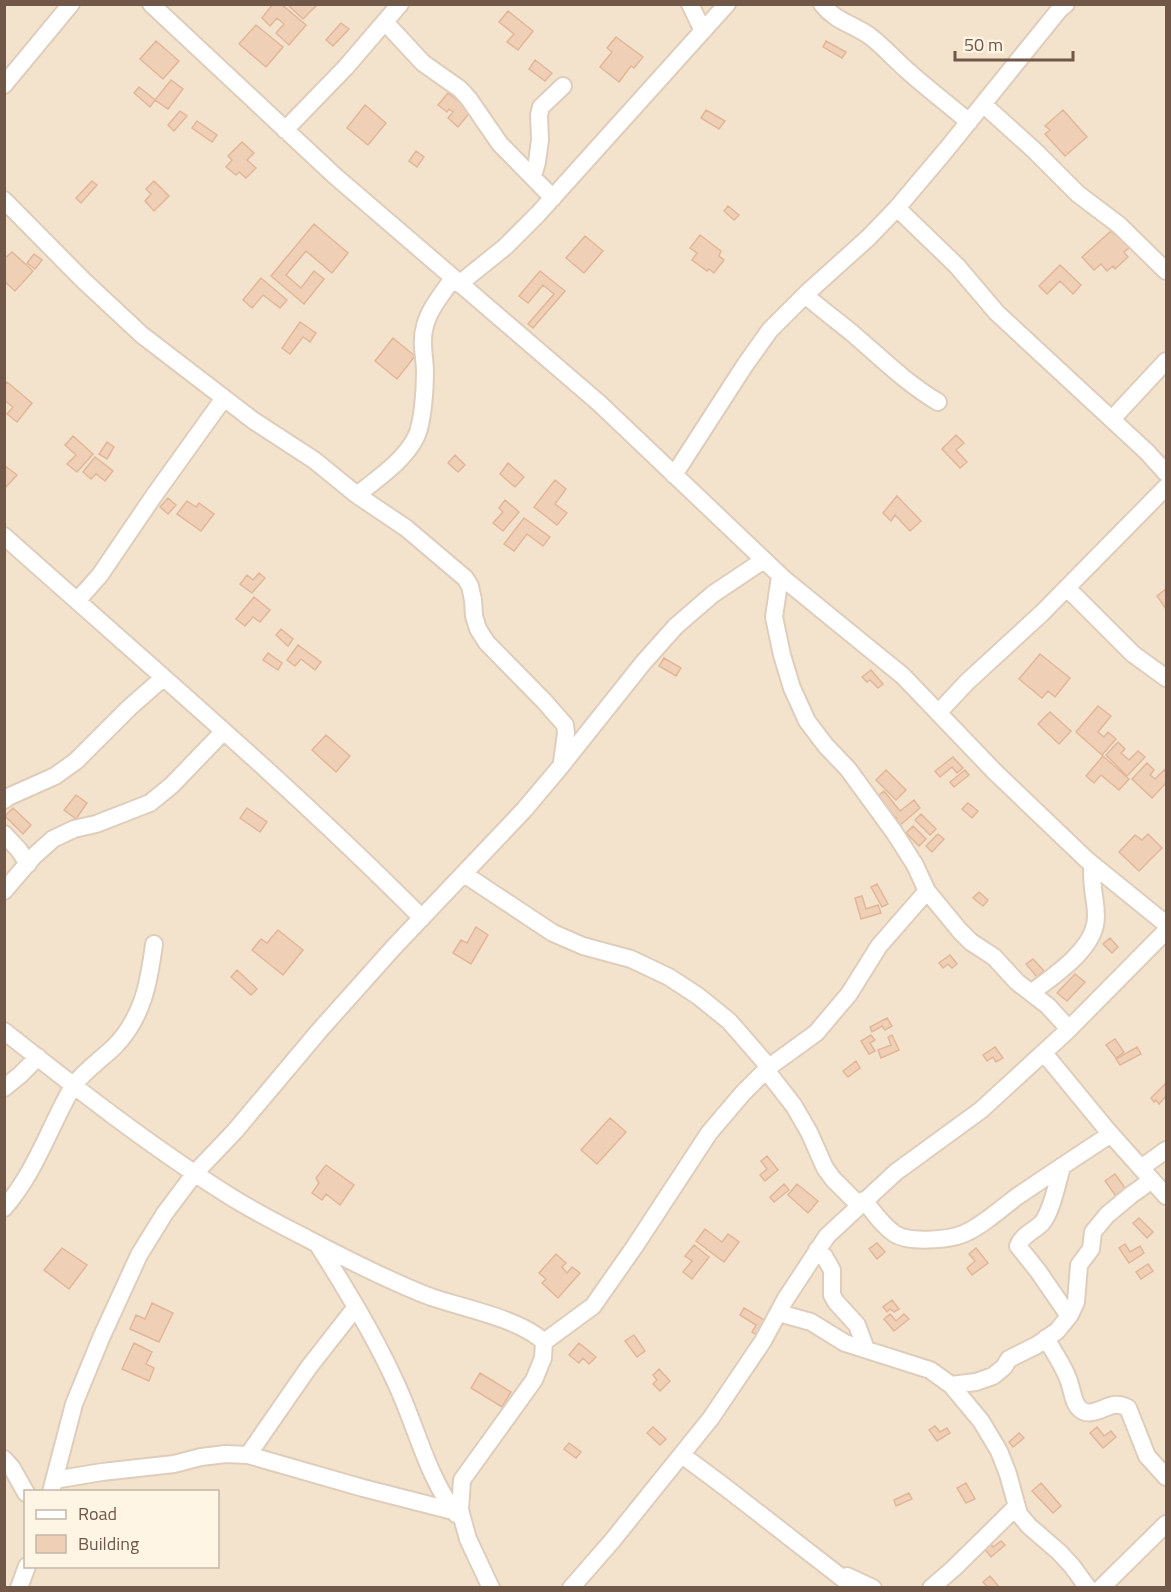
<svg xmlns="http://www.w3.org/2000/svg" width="1171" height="1592" viewBox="0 0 1171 1592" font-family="'Titillium Web',sans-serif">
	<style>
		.residential { fill: #f3e3cd; fill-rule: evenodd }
		.building { fill: #f0cfb7; stroke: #e2b698; stroke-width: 1.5 }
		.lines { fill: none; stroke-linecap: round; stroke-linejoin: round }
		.minor-casing { stroke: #dfcdbb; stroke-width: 20 }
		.minor { stroke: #fff; stroke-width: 16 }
	</style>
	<rect width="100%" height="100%" fill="#fbf1df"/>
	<path class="residential" d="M5 5H1166V1587L5 1588ZM26 1492H218V1566H26Z"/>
	<path class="building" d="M273 4H281L306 25 289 45 276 33 284 24 277 18 270 26 262 18Z
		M288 4H318L303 19 288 5Z
		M508 11 533 31 518 50 507 42 514 34 499 22Z
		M341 23 349 29 333 46 326 40Z
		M256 25 283 47 266 67 239 44Z
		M616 37 643 57 634 68 631 66 619 82 600 67 612 52 607 48Z
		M156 41 179 61 163 79 140 59Z
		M826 41 846 52 842 58 823 47Z
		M535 60 552 73 545 81 529 69Z
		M171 80 183 89 168 109 155 100Z
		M139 87 155 100 150 107 134 93Z
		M448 93 471 111 458 127 448 118 453 112 449 109 447 112 438 105Z
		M365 105 386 123 368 145 347 128Z
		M706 110 725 121 719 129 701 118Z
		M1063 110 1087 137 1065 156 1045 134 1050 130 1045 126Z
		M180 111 187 116 174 131 168 125Z
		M197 121 217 135 212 142 192 128Z
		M242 142 254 153 247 160 256 168 246 178 239 172 236 175 226 167 232 160 228 156Z
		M416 151 424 157 417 167 409 161Z
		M92 181 97 185 81 203 76 198Z
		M154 181 169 196 154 211 145 201 151 194 146 189Z
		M728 206 739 215 734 220 724 211Z
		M314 224 348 253 332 273 306 251 286 275 301 288 314 271 324 279 304 304 271 276Z
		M1111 231 1115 235 1120 231 1133 245 1124 252 1128 257 1115 269 1113 266 1107 271 1101 264 1094 270 1082 257Z
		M700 235 721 251 719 256 724 260 714 273 709 269 707 271 692 260 697 253 690 248Z
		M585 236 603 251 584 273 566 258Z
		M12 252 33 271 15 291 4 281V259Z
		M34 254 42 260 35 269 27 263Z
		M1060 265 1081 285 1073 294 1060 281 1047 294 1039 286Z
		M540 271 565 291 533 328 528 324 554 294 543 285 528 303 519 296Z
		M261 278 287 300 280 308 263 295 252 308 243 300Z
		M300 322 316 333 310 342 303 337 290 354 282 348Z
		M393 338 415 356 397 379 375 361Z
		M7 382 32 403 17 422 7 414 13 407 4 400V386Z
		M956 435 964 443 956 450 967 462 960 468 942 449Z
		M73 436 93 454 77 472 67 464 76 455 65 445Z
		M107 442 114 447 107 459 99 454Z
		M455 455 465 465 458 472 448 463Z
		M95 457 113 471 105 481 96 474 91 479 83 472Z
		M508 463 524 477 515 487 500 474Z
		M4 465 17 475 4 489Z
		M555 480 566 489 555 504 567 513 557 525 534 507Z
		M897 496 921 521 910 531 895 515 891 521 883 513Z
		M168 498 176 505 168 514 160 507Z
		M505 500 519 512 503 531 493 523 503 512 499 508Z
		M187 501 196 507 199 503 214 514 201 531 177 514Z
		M524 518 550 537 543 546 527 534 514 551 504 544Z
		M259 573 265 578 252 593 240 584 247 575 253 580Z
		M1166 589V609L1157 596Z
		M254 597 270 610 260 622 253 617 245 626 236 619Z
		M281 629 293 639 288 646 276 635Z
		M298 645 321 662 315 670 301 659 295 666 287 660Z
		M268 653 282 663 278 670 263 660Z
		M1040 654 1070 678 1055 697 1048 691 1042 698 1019 679Z
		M664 658 681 668 676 676 659 666Z
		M871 670 883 684 878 688 870 680 867 682 862 677Z
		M1098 706 1111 716 1098 732 1104 737 1108 732 1116 739 1102 755 1076 732Z
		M1050 712 1071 731 1059 744 1038 724Z
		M326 735 350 756 336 772 312 750Z
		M1118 742 1125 749 1121 753 1129 760 1138 751 1145 757 1127 776 1106 755Z
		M1103 756 1129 779 1119 790 1101 775 1094 783 1086 776Z
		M953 757 963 768 957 773 952 767 940 777 935 771Z
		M1147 763 1154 770 1150 775 1155 779 1164 770 1166 773V783L1152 798 1132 779Z
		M886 770 906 790 896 800 876 780Z
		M965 770 969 775 954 787 950 782Z
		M884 791 900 811 914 800 920 808 898 827 894 822 897 819 886 807 881 811 877 797Z
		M76 795 87 803 76 819 64 810Z
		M968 803 978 811 972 818 962 809Z
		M13 808 31 825 23 834 5 816Z
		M247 808 267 822 260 832 240 818Z
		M921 814 936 829 930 835 915 820Z
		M913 826 926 839 919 846 906 833Z
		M938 834 944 839 932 852 926 846Z
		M1148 834 1162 848 1139 871 1119 852 1135 835 1142 840Z
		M877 884 888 904 882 907 871 887Z
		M979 892 988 900 983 906 973 898Z
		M862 896 866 909 878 905 881 913 861 919 855 898Z
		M476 927 488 935 471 964 453 953 461 940 467 943Z
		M278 930 303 950 283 975 252 950 261 939 267 943Z
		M1110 938 1118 947 1112 953 1103 944Z
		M950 955 957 964 952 968 948 964 943 968 939 963Z
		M1033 959 1044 971 1037 977 1026 964Z
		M237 970 257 989 251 995 231 977Z
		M1075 974 1085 982 1067 1001 1057 993Z
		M887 1018 892 1026 885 1030 882 1026 872 1032 870 1027Z
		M871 1035 875 1040 870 1043 875 1051 869 1054 861 1041Z
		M892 1035 899 1050 881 1058 878 1050 891 1045 888 1037Z
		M1115 1039 1124 1052 1116 1058 1106 1045Z
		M995 1047 1003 1058 996 1062 993 1057 987 1061 983 1055Z
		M1137 1047 1141 1054 1120 1065 1116 1059Z
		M856 1061 860 1068 848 1077 843 1071Z
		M1166 1083V1096L1159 1104 1156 1100 1154 1102 1151 1098Z
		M610 1118 626 1132 597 1164 581 1150Z
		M767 1156 778 1170 765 1181 760 1175 767 1169 761 1161Z
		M326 1165 354 1185 340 1205 326 1194 322 1200 312 1193 319 1183 316 1178Z
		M1115 1174 1128 1192 1118 1199 1105 1181Z
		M784 1184 789 1190 774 1202 770 1197Z
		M797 1184 818 1201 808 1213 788 1195Z
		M1139 1218 1153 1232 1147 1238 1133 1223Z
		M705 1229 722 1242 728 1234 739 1242 724 1262 696 1241Z
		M877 1243 885 1252 877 1259 869 1249Z
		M1125 1244 1130 1252 1140 1246 1144 1253 1129 1263 1119 1248Z
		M694 1245 709 1257 692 1279 683 1272 692 1261 685 1256Z
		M62 1248 87 1265 69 1289 44 1270Z
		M976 1248 988 1263 972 1275 967 1268 975 1261 969 1254Z
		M556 1254 566 1263 562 1267 567 1273 572 1267 580 1273 558 1298 542 1283 546 1279 539 1273Z
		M1148 1264 1153 1271 1141 1279 1136 1272Z
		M892 1300 899 1309 894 1312 890 1309 887 1312 883 1307Z
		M152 1303 173 1313 159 1342 130 1329 136 1315 145 1319Z
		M744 1308 766 1321 758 1336 752 1332 756 1325 740 1315Z
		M890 1314 896 1321 904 1314 909 1319 894 1331 884 1319Z
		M634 1335 645 1351 637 1357 625 1341Z
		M134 1343 152 1352 146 1364 154 1368 149 1381 122 1369Z
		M579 1343 596 1357 589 1364 583 1358 579 1363 569 1355Z
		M659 1369 670 1381 660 1391 653 1384 657 1380 653 1375Z
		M480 1373 511 1392 502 1407 471 1388Z
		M935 1426 940 1432 947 1428 950 1433 937 1441 929 1430Z
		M653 1427 666 1439 660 1445 647 1433Z
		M1097 1427 1104 1436 1111 1431 1116 1437 1103 1448 1090 1433Z
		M1019 1433 1024 1438 1013 1447 1009 1442Z
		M569 1443 581 1452 576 1458 564 1449Z
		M966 1483 975 1499 966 1503 957 1488Z
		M1041 1483 1061 1506 1053 1513 1032 1491Z
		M909 1493 912 1499 896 1506 894 1500Z
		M1001 1541 1005 1545 991 1557 984 1548 990 1543 993 1547Z
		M990 1576 1000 1588H989L983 1582Z"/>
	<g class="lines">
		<g class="minor-casing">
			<path id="minor" d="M151 4 335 176 599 403 784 579 903 676 995 772 1087 860 1166 924
				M690 4 703 31
				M822 4C837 23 854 24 871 37 885 48 896 61 909 72 928 89 949 105 969 122
				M385 22 423 63 460 89 469 99 500 144 553 198
				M4 85 71 4
				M983 104 1035 151 1078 194 1119 225 1166 271
				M285 130 346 67 400 4
				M533 176 537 162 540 140 539 115 541 107 563 86
				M4 200 83 280 142 335 254 421 314 460 357 495 406 528 465 578 470 586 473 600 474 616 478 629 487 643 544 701 565 725 566 733 562 762
				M897 208 957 266 997 313 1147 452 1166 473
				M459 284 505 247 538 214 727 4
				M805 295C820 308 836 320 852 333 880 357 906 383 938 402
				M1112 419 1166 361
				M674 475 745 365 770 330 808 292 868 238 897 208 946 150 1059 10 1066 4
				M357 495C378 478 404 461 416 437 423 423 425 388 425 372 425 357 420 342 425 326 429 309 443 293 453 278
				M4 536C145 662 289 784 422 918
				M780 576 774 617 782 655 792 688 807 721 826 746 848 769 894 832 915 865 927 891 960 931 971 942 994 957 1017 982 1048 1006 1069 1029
				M1067 588 1133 654 1166 678
				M77 601 100 575 153 497 224 398
				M938 713 967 682 1042 613 1166 487
				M4 800 8 797 55 776 76 761 129 708 163 678
				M4 834 19 850 28 864
				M464 874 553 933 583 946 631 959 669 977 698 996 729 1021 769 1067
				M4 891 34 856 53 839 74 829 96 824 150 803 172 785 223 732
				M1031 993C1052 977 1089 953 1095 925 1098 913 1094 900 1093 888 1092 880 1092 872 1092 864
				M4 1031C76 1088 150 1146 228 1195 253 1211 281 1225 308 1239 348 1260 389 1281 431 1297 463 1308 521 1319 544 1342L543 1358 534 1380 462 1480 460 1510 468 1539 491 1588
				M1044 1053 1108 1131 1166 1196
				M766 1070 794 1106 809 1132 825 1168 833 1179 859 1205
				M4 1088 20 1075 38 1057
				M1062 1167C1057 1183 1052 1211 1042 1223 1034 1231 1022 1235 1018 1246L1038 1271 1069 1316
				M1141 1168 1166 1150
				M864 1200C873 1212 883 1226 895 1234 909 1243 948 1240 963 1234 979 1228 1001 1209 1015 1198 1047 1176 1079 1155 1111 1134
				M4 1208C35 1173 49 1128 72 1088 81 1073 103 1058 115 1046 143 1017 149 982 154 944
				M318 1245C346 1289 373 1333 395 1381 416 1425 426 1474 456 1514
				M817 1250 824 1256 832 1270V1295L836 1302 857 1325 866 1349
				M779 1313 811 1322 845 1343 930 1370 951 1385 981 1421 999 1451 1008 1474 1019 1514 1029 1526 1059 1552 1072 1566 1088 1588
				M1046 1338C1055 1355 1067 1370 1071 1388 1073 1395 1074 1404 1080 1409 1084 1413 1088 1413 1093 1412 1108 1409 1112 1400 1128 1408L1147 1456 1166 1477
				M544 1342 593 1306 635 1246 709 1133 743 1093 769 1067 816 1033 849 994 879 946 927 891
				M951 1385 976 1382 993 1376 1004 1367 1009 1359 1037 1345 1057 1331 1070 1315 1076 1302 1079 1265 1091 1249 1093 1232 1107 1215 1131 1195 1152 1180
				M248 1455 309 1367 356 1307
				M682 1455 725 1487 855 1588
				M4 1459 12 1468 26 1493
				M54 1480 102 1472 174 1464 201 1457 226 1454 248 1455 363 1488 453 1511
				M51 1492 74 1404 101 1338 139 1255 165 1213 195 1173 235 1131 319 1031 394 947 524 810 561 766 643 663 676 626 713 594 764 560
				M847 1576 873 1588
				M19 1588 27 1566
				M571 1588 612 1541 711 1418 763 1341 785 1300 827 1236 896 1172 981 1110 1066 1032 1166 931
				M931 1588 954 1568 1017 1506
				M1101 1588 1166 1524"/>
		</g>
		<use href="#minor" class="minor"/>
	</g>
	<rect width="1171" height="1592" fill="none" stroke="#715748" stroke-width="12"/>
	<rect x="24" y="1490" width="195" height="78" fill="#fff5e4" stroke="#c6b6a6" stroke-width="1.5"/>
	<rect x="36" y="1510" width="30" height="9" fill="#ffffff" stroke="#c6b6a6" stroke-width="1.5"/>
	<text x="78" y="1520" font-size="18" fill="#715748">Road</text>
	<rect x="36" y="1535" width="30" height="18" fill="#f0cfb7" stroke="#c6b6a6" stroke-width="1.5"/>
	<text x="78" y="1550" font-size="18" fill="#715748">Building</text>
	<path d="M955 51v9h118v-9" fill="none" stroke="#715748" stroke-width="3"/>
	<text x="964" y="51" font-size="18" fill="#715748" stroke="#fff5e4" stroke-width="4.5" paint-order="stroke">50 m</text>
</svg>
